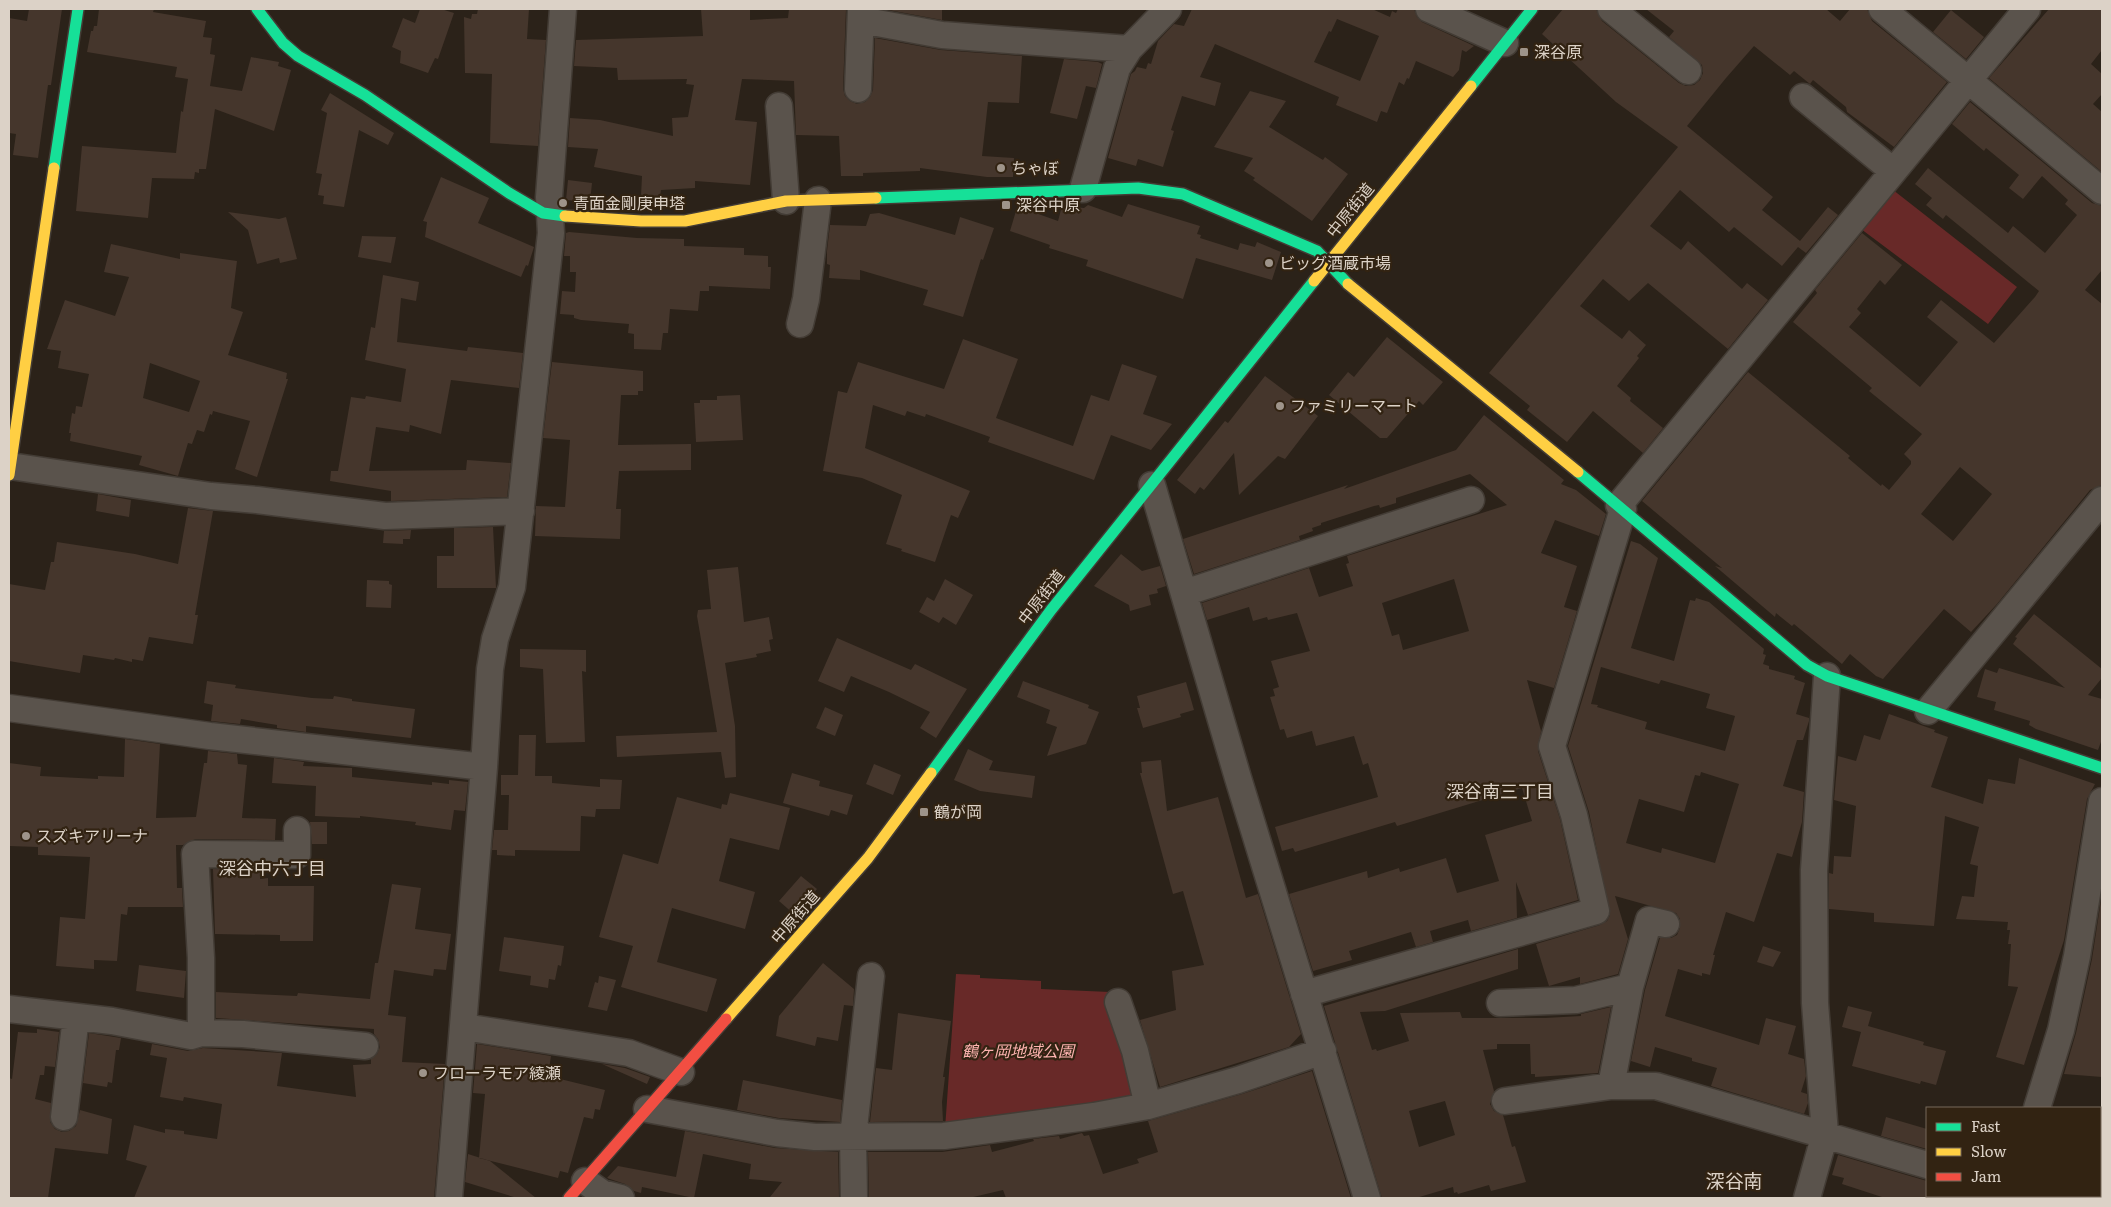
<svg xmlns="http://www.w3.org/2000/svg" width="2111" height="1207" viewBox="0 0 2111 1207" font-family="Literata,'Noto Sans JP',serif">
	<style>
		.green { fill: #682928 }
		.building { fill: #45362c; fill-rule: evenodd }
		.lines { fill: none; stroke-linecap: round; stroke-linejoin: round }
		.street-casing { stroke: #433c35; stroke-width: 29 }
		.fast-casing { stroke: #433c35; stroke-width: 14 }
		.slow-casing { stroke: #433c35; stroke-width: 14 }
		.jam-casing { stroke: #433c35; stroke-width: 14 }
		.street { stroke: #5a534c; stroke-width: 26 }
		.fast { stroke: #16e098; stroke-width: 11 }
		.slow { stroke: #ffcf43; stroke-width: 11 }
		.jam { stroke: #f24e42; stroke-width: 11 }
		.poi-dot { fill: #9e948a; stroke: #322312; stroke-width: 2 }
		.labels { text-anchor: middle; stroke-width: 4.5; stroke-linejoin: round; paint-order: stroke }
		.poi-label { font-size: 16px; fill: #dcd2c7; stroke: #322312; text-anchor: start }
		.street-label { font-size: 16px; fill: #dcd2c7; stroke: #322312 }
		.park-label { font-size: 16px; font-style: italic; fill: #fdb3af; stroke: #322312 }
		.neighbourhood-label { font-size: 18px; fill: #dcd2c7; stroke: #322312 }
		.quarter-label { font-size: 19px; fill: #dcd2c7; stroke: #322312 }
	</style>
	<rect width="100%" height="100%" fill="#2b2219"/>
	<path class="green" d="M1888 186 2017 287 1988 324 1857 226Z
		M956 974 980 975V978L1041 981V989L1110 992 1141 1092 1136 1099 945 1129Z"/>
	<path class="building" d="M29 9H62L51 85H48L38 158 13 155 16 134 9 133V18L27 21Z
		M99 9H154L153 12 206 21 203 37 212 38 210 54 215 55 210 86 242 91 251 57 279 62 278 66 291 70 274 131 215 109 206 169H199V173L195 172 194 179 152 178 148 218 76 211 82 146 176 153 181 111 183 112 188 79 175 77 177 67 87 52 91 31H93L94 26H97Z
		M420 9H441L454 13 438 59 435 58 428 73 400 63 401 51 392 47 403 18 415 23Z
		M478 9H529L527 39 546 40 538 146 490 143 492 74 465 73 464 17 471 19 472 14H477Z
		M701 9 750 10V20L788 18 789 9H846L843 89 845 96 850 101 857 104 865 102 870 97 873 90 875 38 941 50 1022 56 1019 103 988 102 982 156 1014 158 1013 177H987L920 168V171L863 173V176H841L839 136 796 135 794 81 742 79 735 120 757 122 750 185 695 181V188L661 190 660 198 641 196 642 176 594 167 598 149 568 147 570 118 600 120 673 136 672 118 688 117 694 85 686 84 687 79 618 80 617 68 574 66 576 40 703 36Z
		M883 9H942V20Z
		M1192 9H1372L1390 17 1392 11 1396 13 1398 9H1414L1417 17 1422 22 1474 46 1466 52 1462 50 1459 70 1453 77 1416 61 1409 79 1407 78 1404 85 1399 82 1387 113 1381 111 1377 122 1336 105 1339 97 1215 44 1200 77 1221 83 1215 106 1182 96 1171 130 1174 131 1163 167 1138 159 1136 166 1108 158 1131 74 1135 71 1137 67 1146 69 1148 63 1151 64 1158 41 1174 24 1184 26ZM1337 19 1379 36 1360 81 1314 62 1329 31 1331 32Z
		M1563 9H1596L1602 21 1679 83 1686 86 1694 85 1700 80 1703 73 1702 65 1669 37 1674 31 1646 9H1826L1840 21 1850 9H1867L1872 21 1947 82 1894 147 1847 112 1846 107 1813 80 1810 84 1794 71 1790 75 1754 46 1726 78 1687 126 1773 197 1762 210 1800 241 1828 207 1838 215 1806 253 1798 247 1782 266 1734 227 1729 232 1680 190 1650 226 1681 250 1688 241 1742 289 1747 283 1768 300 1728 349 1648 283 1629 301 1603 279 1580 306 1622 339 1629 330 1646 345 1637 356 1639 358 1617 386 1631 398 1630 401 1663 428 1643 453 1593 411 1567 442 1527 410 1530 406 1489 373 1678 147 1616 102 1542 34Z
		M2049 9H2102V50L2091 64 2102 74V94L2093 104 2102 112V172L1989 78Z
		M1951 10 1984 37 1966 59 1933 32Z
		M1064 59 1098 62 1102 64 1096 88 1086 86 1077 119 1050 113Z
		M1250 91 1286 101 1269 127 1323 160 1325 157 1348 174 1312 221 1253 180 1255 178 1244 171 1253 158 1214 147Z
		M330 93 394 133 388 145 359 130 344 207 323 204 324 196 318 195 322 174 316 173 327 113 321 110Z
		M1970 102 2092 203 2102 206V270L2085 290 2102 304V485L2090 490 1997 604 1971 632 1944 609 1883 679 1876 676 1850 654 1842 664 1794 624 1792 626 1776 613 1775 617 1715 566 1722 568 1642 501 1748 372 1850 456 1848 458 1881 486 1882 484 1889 490 1911 464V461L1904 454 1922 434 1869 391 1872 388 1793 322 1817 293 1815 290 1862 233 1902 265 1885 285 1880 280 1857 309 1861 313 1849 327 1920 387 1958 342 1927 317 1941 300 1994 343 2035 297 2039 291 1946 215 1943 219 1926 205 1932 198 1915 184 1928 168 2008 233 2013 226 2045 253 2077 215 2065 204 2068 200 2042 176 2023 199 2009 188 2019 175 1986 148 1984 151 1952 124ZM1960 467 1992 494 1953 541 1921 514Z
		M441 177 489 198 478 223 534 247 528 266 526 265 521 277 425 237 427 222 423 221Z
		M568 180 592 183 590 202 566 200Z
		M1128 204 1200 226 1197 234 1201 235 1200 238 1238 250 1240 243 1255 247 1257 242 1281 252 1272 280 1196 258 1183 299 1086 266 1088 260 1049 248 1050 245 1010 231 1016 211 1027 213V210L1058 221 1062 206 1084 208 1088 205 1122 217Z
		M228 212 279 219 286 217 297 259 280 263 279 258 257 264 248 230Z
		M879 213 955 235 960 217 994 228 983 260 981 259 963 317 923 305 928 290 860 270V280L829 278 830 265 827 264V251L830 225 866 226 870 214Z
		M569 232 637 238 684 239V246L744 248V255L768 256V267H771L770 289 709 286V291H700L698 311 670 309 668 333H663L661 350 634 349V334L628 333 629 324 581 320 574 318V315L560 314 562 291 575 292 576 272H570V256H564L566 233Z
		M362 236 396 237 391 263 358 257Z
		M111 244 180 259V253L237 261 231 308 243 312 228 355 287 373 286 379H288L257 477 235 469 250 421 213 411 212 415 210 414 204 432 197 430 192 444 188 443 178 476 139 465 142 456 70 441 71 433H69L72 413 75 414 76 406 82 407 89 374 58 368 61 351 47 349 65 300 115 316 129 277 104 272ZM150 363 200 381 189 412 143 398Z
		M383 275 419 282 416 301 401 298 397 342 467 351 468 347 523 353 519 388 451 380 441 434 410 425 409 432 376 427 369 471 466 470 467 460 511 463 507 497 391 501V491L330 481 331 471H338L351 397 365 399 366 396 401 402 406 369 365 360 371 327 375 328Z
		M1387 337 1443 382 1423 405 1419 401 1387 438H1380L1329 395 1348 372 1354 377Z
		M963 339 1018 359 996 418 1073 446 1091 395 1109 401 1122 364 1157 376 1143 414 1172 424 1151 450 1111 435 1094 480 988 442 990 437 926 414 925 417 907 411 905 416 873 405 865 448 970 491 958 518 951 515 935 562 901 551 902 549 886 544 902 495 862 478 823 471 838 391 847 393 858 362 944 389Z
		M552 362 643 371V391H638V395H621L618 445 691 444V470L619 471 616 509H621L620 539 535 536 536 506 565 507 570 440 543 438Z
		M1265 376 1318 416 1285 459 1278 456 1239 495 1234 453 1204 490 1200 487 1195 494 1177 480 1225 421 1228 423Z
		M740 395 743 440 696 442 694 403H700V400H717V396Z
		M1484 415 1564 480 1561 484 1576 490 1606 514 1599 536 1555 520 1541 553 1577 566 1564 607 1577 611 1554 688 1527 680 1541 731 1538 751 1560 819 1578 900 1528 915 1516 882 1517 918 1471 931 1468 920 1430 931 1433 942 1416 947 1411 932 1349 951 1352 960 1313 971 1289 894 1367 871 1368 878 1399 868 1400 872 1446 858 1457 893 1499 881 1485 835 1532 821 1522 788 1397 826 1395 822 1295 852 1293 848 1282 851 1275 827 1378 797 1368 763 1363 765 1354 736 1316 746 1312 731 1287 738 1284 729 1280 730 1270 697 1275 696 1273 689 1279 687 1271 661 1310 651 1297 613 1268 620 1267 617 1253 621 1249 607 1207 620 1202 603 1309 568 1319 597 1353 586 1346 564 1349 563 1347 556 1507 505 1470 474 1396 498V503L1380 508 1379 505 1374 506 1321 523V525L1312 528 1313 531 1299 536 1300 540 1194 574 1183 539 1348 485 1344 489 1456 450ZM1454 579 1469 631 1403 650 1399 634 1392 636 1382 603Z
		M98 494 131 500 129 517 96 511Z
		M188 508 213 511 195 615H198L193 644 149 637 143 661 132 659V662L115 658 114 660 83 655 80 673 9 661V584L45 590 51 562H54L57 542 135 554 178 564Z
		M493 527 496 588H437V556H454V528Z
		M411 530 410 539H403V544L383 543 384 531Z
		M1631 541 1640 544 1658 558 1631 648 1674 661 1690 600 1695 601 1696 598 1709 602 1764 649 1763 654 1766 655 1763 664 1769 666V669L1795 676 1794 679 1805 683 1796 714 1809 718V721L1803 740H1797L1783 786 1804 792 1802 822 1792 857 1777 853 1754 922 1726 912 1713 955H1715L1710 975 1702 973V976L1678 969 1665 1016 1759 1045 1766 1018 1796 1026 1788 1054 1804 1059 1806 1076 1801 1092 1807 1094 1808 1103 1804 1114 1711 1086 1717 1068 1692 1061V1058L1655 1047 1650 1067 1631 1061 1645 990 1660 938H1671L1677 935 1680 928V919L1676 913 1615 896 1628 939 1618 974 1580 984V977L1549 986 1543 967 1536 944 1600 925 1607 921 1610 915 1589 812 1568 746ZM1601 667 1659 684 1661 680 1710 694 1706 708 1735 716 1725 751 1645 729 1647 722 1597 707 1598 705 1591 704ZM1701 772 1739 784 1715 863 1662 848 1661 853 1626 843 1639 799 1684 812 1695 775 1700 776Z
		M1121 554 1142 571 1160 566 1166 586 1157 589 1158 593 1149 595 1151 605 1130 611 1129 605 1094 586Z
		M738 567 744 622 769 617 773 639 769 640 771 651 756 654 757 657 725 663 735 726 736 777 725 778 721 752 617 757 616 736 717 732 697 616 698 610 711 609 707 570Z
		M945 579 973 595 956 625 943 617 939 623 919 612 927 597 934 601Z
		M367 580 389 581V584L392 585 391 608 366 607Z
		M2034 614 2102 669V678L2088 695 2102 699V739L2098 750 2036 729 2029 725 2030 721 1994 710 1996 702 1977 697 1985 669 1997 673 1999 668 2065 688 2013 644 2017 638 2015 637Z
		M837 638 911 670 915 664 967 689 936 738 920 728 930 712 889 692 851 676 844 692 818 681Z
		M520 649 586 650V672L582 671 585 742 546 743 543 669 520 667Z
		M207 681 236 685 235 688 312 698 333 699 334 696 352 699V701L415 709 411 738 306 726V732L277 728V725L241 719 240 724 211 721 213 705 204 703Z
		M1023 681 1089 705 1088 708 1099 712 1086 744 1047 756 1057 727 1046 723 1050 710 1017 697Z
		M1186 682 1194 710 1180 714 1181 717 1143 728 1137 708H1140L1137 696Z
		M825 707 843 715 835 736 816 728Z
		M1889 714 1935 730 1934 732 1948 737 1931 787 1983 804 1988 779 2015 784 2019 758 2095 784 2087 799 2064 940 2024 1065 1996 1057 2018 987 2008 986 2011 944H2008L2010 930H2007L2008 922 1956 919 1962 896 1974 897 1978 866 1970 864 1979 827 1945 816 1934 926 1874 922V913L1829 909V873L1833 874 1834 856 1851 857 1856 806 1834 800 1838 756 1856 761 1864 735 1880 740Z
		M519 735H536L535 776H552V783L600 787V779L622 780 620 809H596L595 817 581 816 580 851 515 850V856L497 855V850H492L494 830H508L509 795H501V775H518Z
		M125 739 160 744 156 818 196 817 204 763H207L208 751 237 754 238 764 247 765 242 818 276 819 275 840 195 839 183 845H176L177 888H182L183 907H128L127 915 121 914 117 961 94 960V969L56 966 60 917 85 919 90 857 38 855V847L9 846V763L41 767 40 776 98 779V776L124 777Z
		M968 749 993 761 989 770 1035 776 1032 798 980 791 954 780Z
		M274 758 304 762 303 766 352 768V777L432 785V782L449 784V780L468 782 465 811 454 810 451 830 415 825 416 822 360 816V818L315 816 316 786 272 783Z
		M1161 760 1167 811 1218 797 1246 898 1258 894 1301 1034 1289 1047 1160 1087 1140 1020 1176 1010 1172 971 1204 965 1183 891 1173 894 1140 773H1142L1141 762Z
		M874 764 901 775 893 795 866 784Z
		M792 773 820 781 819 786 853 795 847 815 831 810 829 816 783 803Z
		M730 793 790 808 779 850 730 838 719 881 755 892 745 929 672 908 657 962 717 979 707 1012 621 987 633 946 599 937 623 854 658 864 677 797 721 809 722 804 727 805Z
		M310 822H327V844H312Z
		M213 869 261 870 260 879 268 878V886H314L313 941H280V935L215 934Z
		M801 876 817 889 795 915 779 901Z
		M392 884 421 888 415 929 451 934 446 970 434 969 433 976 394 970 388 1015 406 1017 402 1062 445 1064 434 1198H134L147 1166 126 1160 134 1125 165 1133V1129L184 1131V1134L217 1139 222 1104 184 1097 183 1101 160 1097 167 1058 150 1055 152 1044 188 1051 203 1048 282 1053 277 1086 356 1097 353 1065 371 1064V1059L377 1054 380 1047 378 1039 374 1034V1029L216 1018V992L297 996 298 993 370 999 375 963H378Z
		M2102 894V1077L2064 1074 2076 1033 2092 959Z
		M504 937 564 946 561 966 558 965 555 980 549 979 548 988 530 985 531 976 499 971Z
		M1763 946 1781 952 1773 967 1757 962Z
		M1518 949V969L1385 1011 1360 1012 1372 1050 1376 1049 1377 1051 1409 1041 1400 1013 1460 1012 1462 1018H1545L1581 1016V1014L1611 1007 1598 1073 1535 1077V1074H1531L1530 1044H1497V1049L1483 1050 1494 1091 1490 1104 1494 1111 1503 1115 1512 1147 1515 1146 1526 1182 1491 1191 1489 1185 1458 1194 1457 1192 1454 1193 1453 1187 1416 1198H1382L1324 1006ZM1445 1101 1455 1135 1419 1147 1409 1111Z
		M823 963 854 989 853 1006 844 1005 838 1041 817 1037 815 1046 776 1036 779 1016Z
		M139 965 186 971 184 998 136 991Z
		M599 976 616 980 607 1011 588 1007 595 982 598 983Z
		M1848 1006 1872 1012 1868 1026 1924 1042 1923 1045 1946 1051 1936 1085 1921 1081 1920 1084 1852 1066 1861 1032 1842 1027Z
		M898 1013 951 1021 943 1077H945L942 1102 943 1121 870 1122 876 1068 892 1070Z
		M37 1029 59 1032 55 1067 45 1066 44 1075H40L35 1099 51 1103 50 1122 55 1129 62 1132 69 1131 76 1126 80 1110 112 1119 108 1154 55 1148 48 1198H9V1078L12 1079 18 1032 37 1033Z
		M89 1033 121 1038 119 1050H116L112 1083 108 1082 107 1087 83 1083Z
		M477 1044 551 1056 548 1076 605 1090 600 1110 595 1109 593 1119 584 1117 568 1173 560 1171 558 1178 479 1158 485 1094 473 1093Z
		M602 1064 625 1068 650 1077 647 1084Z
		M1312 1071 1351 1198H1006L1003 1190 969 1198H869L868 1152H942L990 1145 992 1152 1034 1141 1033 1139 1059 1136 1060 1139 1082 1133 1084 1136 1089 1135 1103 1174 1139 1163 1137 1159 1158 1152 1148 1121 1242 1094Z
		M743 1080 842 1100 840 1122 779 1118 737 1110Z
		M1886 1117 1927 1129V1149L1881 1136Z
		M685 1131 775 1148 838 1152 839 1197H770L782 1182 749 1179 751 1164 703 1154 694 1198 642 1187 641 1193 634 1191 625 1184 607 1178 618 1166 676 1177Z
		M468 1154 490 1161 536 1198H517L465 1182Z
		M1838 1155 1927 1181V1198H1885L1842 1184 1844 1178 1832 1175Z"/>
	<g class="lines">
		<g class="street-casing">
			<path id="street" d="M1429 9 1505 43
				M1611 9 1688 71
				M1882 9 2102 191
				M861 20 942 35 1129 49
				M858 89 861 9
				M1803 97 1893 171
				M779 106 786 201
				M1083 189 1117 68 1129 49 1168 9
				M800 324 806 299 818 200
				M10 466 211 496 257 500 385 516 521 511
				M1152 485 1238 778 1367 1198
				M1619 505 2027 9
				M1184 593 1471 500
				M9 708 210 736 484 767
				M1928 711 2102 500
				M1304 994 1596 911 1574 815 1552 746 1623 509
				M1118 1002 1135 1051 1148 1106
				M1500 1003 1576 1000 1630 987 1649 920 1666 924
				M9 1009 112 1021 191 1036 201 1033 243 1034 365 1046
				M464 1027 629 1053 681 1072
				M201 1033V958L195 854 297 855V830
				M1611 1086 1630 987
				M1505 1101 1611 1086H1656L1927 1165
				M2037 1108 2061 1030 2077 956 2102 801
				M647 1109 777 1133 815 1137 944 1136 1094 1116 1148 1106 1238 1080 1323 1051
				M64 1117 76 1017
				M585 1181 602 1193 621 1198
				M2043 1196 2060 1198
				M449 1198 484 767 490 669 495 639 512 587 551 233 549 197 563 9
				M854 1198 853 1137 871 976
				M1807 1198 1825 1134 1815 1003 1814 870 1827 676
				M2009 1198V1196"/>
		</g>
		<g class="fast-casing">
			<path id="fast" d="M257 9 283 43 298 56 365 95 509 193 543 213 565 216
				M1471 86 1532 9
				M54 168 78 9
				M876 198 1138 188 1183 194 1317 251 1348 284
				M1578 472 1807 665 1827 676 2102 768
				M931 773 1051 610 1314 281"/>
		</g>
		<g class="slow-casing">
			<path id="slow" d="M565 216 641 221H685L786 201 876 198
				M1314 281 1471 86
				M1348 284 1578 472
				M9 475 54 168
				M726 1019 868 858 931 773"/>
		</g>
		<g class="jam-casing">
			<path id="jam" d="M569 1198 726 1019"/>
		</g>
		<use href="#street" class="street"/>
		<use href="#fast" class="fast"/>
		<use href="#slow" class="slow"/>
		<use href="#jam" class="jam"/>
	</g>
	<g class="poi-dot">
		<rect x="1519" y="47" width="10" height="10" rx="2.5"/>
		<circle cx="1001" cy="168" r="5"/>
		<circle cx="563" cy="203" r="5"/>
		<rect x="1001" y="200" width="10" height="10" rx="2.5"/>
		<circle cx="1269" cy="263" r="5"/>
		<circle cx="1280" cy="406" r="5"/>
		<rect x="919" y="807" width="10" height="10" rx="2.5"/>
		<circle cx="26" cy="836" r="5"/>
		<circle cx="423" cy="1073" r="5"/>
	</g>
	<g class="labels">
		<g class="poi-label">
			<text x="1534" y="58">深谷原</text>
			<text x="1011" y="174">ちゃぼ</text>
			<text x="573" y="209">青面金剛庚申塔</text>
			<text x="1016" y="211">深谷中原</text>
			<text x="1279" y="269">ビッグ酒蔵市場</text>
			<text x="1290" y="412">ファミリーマート</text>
			<text x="934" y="818">鶴が岡</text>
			<text x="36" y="842">スズキアリーナ</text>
			<text x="433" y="1079">フローラモア綾瀬</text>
		</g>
		<g class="street-label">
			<text transform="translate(1350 210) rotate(-51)" y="6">中原街道</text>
			<text transform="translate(1041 597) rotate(-52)" y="6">中原街道</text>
			<text transform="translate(795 917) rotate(-49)" y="6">中原街道</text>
		</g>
		<g class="park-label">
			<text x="1018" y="1057">鶴ヶ岡地域公園</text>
		</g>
		<g class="neighbourhood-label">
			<text x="1500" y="798">深谷南三丁目</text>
			<text x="272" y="875">深谷中六丁目</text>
		</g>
		<g class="quarter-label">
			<text x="1734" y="1188">深谷南</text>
		</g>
	</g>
	<rect width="2111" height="1207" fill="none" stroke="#dcd2c7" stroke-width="20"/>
	<rect x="1926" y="1107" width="175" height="90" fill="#322312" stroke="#76695a"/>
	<rect x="1936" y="1123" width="25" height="8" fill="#16e098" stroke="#76695a"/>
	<text x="1971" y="1132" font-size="15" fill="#dcd2c7">Fast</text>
	<rect x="1936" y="1148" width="25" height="8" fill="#ffcf43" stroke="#76695a"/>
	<text x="1971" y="1157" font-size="15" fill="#dcd2c7">Slow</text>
	<rect x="1936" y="1173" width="25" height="8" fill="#f24e42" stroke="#76695a"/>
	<text x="1971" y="1182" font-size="15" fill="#dcd2c7">Jam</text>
</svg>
